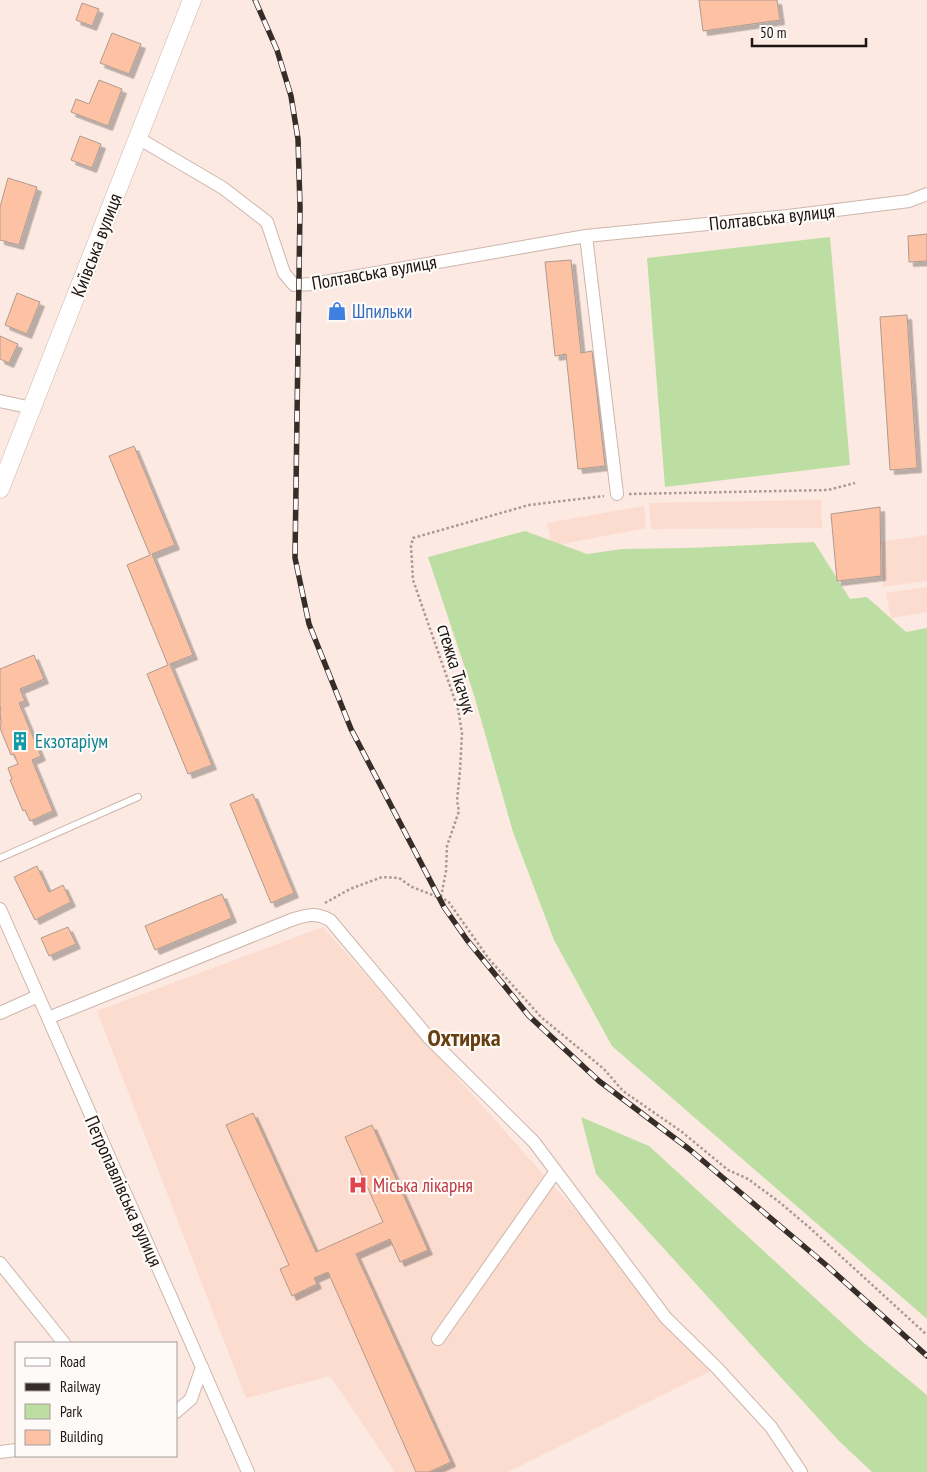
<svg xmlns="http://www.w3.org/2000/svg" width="927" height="1472" viewBox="0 0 927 1472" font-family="'PT Sans Narrow',sans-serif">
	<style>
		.built { fill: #fbdccf }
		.green { fill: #bddea2 }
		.building { fill: #fdc2a3; stroke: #af9a8f; filter: url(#shadow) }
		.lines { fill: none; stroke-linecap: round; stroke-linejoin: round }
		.service-casing { stroke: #cdb6ac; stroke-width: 8 }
		.minor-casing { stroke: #cdb6ac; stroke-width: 14 }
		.secondary-casing { stroke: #cdb6ac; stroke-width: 19 }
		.path { stroke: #a79892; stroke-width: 2.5; stroke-dasharray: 2.5 2.5; stroke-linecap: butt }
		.service { stroke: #fff; stroke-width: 6 }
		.minor { stroke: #fff; stroke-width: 12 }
		.secondary { stroke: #fff; stroke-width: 18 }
		.rail-casing { stroke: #362d29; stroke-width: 5.5 }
		.rail { stroke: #fefaf8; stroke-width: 4; stroke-dasharray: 11; stroke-linecap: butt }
		.labels { text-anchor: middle; stroke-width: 4.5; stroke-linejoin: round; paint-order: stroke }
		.street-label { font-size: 19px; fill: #1c1411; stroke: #fefaf8 }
		.shop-label { font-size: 19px; fill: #366cbe; stroke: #fefaf8; text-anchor: start }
		.culture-label { font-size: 19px; fill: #0d838f; stroke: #fefaf8; text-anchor: start }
		.health-label { font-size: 19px; fill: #be3a42; stroke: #fefaf8; text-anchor: start }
		.district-label { font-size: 24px; font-weight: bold; fill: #663f11; stroke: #fefaf8 }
	</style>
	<defs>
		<filter id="shadow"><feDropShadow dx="4.5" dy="4.5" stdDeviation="0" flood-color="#0004"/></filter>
	</defs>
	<rect width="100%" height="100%" fill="#fce9e1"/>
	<path class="built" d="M821 500 822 528 651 529 649 503Z
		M644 506 646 528 552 546 547 523Z
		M927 535V581L883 587 881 542Z
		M927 587V612L891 618 886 593Z
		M323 927 707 1358 717 1368 508 1472H395L330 1376 246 1398 97 1011Z"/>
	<path class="green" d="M830 237 850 465 665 487 647 258Z
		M525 531 587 554 622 549 688 548 814 542 850 599 867 597 906 632 927 628V1319L612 1046 554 940 513 832 474 695 428 557Z
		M581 1117 649 1146 864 1343 927 1395V1472H872L838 1440 596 1174Z"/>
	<path class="building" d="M699 0H777L780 20 703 31Z
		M82 3 99 9 92 26 76 20Z
		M112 33 141 44 129 74 100 63Z
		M99 80 122 89 108 126 71 112 76 99 89 104Z
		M80 136 101 144 92 168 71 160Z
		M8 178 37 187 19 245 0 240V207Z
		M927 234V261L909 262 908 236Z
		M571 260 581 353 592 351 605 466 578 469 566 354 555 356 545 262Z
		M17 293 40 302 27 334 5 325Z
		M907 315 917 468 890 470 880 317Z
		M0 336 18 344 9 363 0 359Z
		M134 446 175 545 152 554 193 655 170 664 212 765 188 774 147 674 168 665 127 565 150 555 109 456Z
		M880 507 881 576 837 581 831 514Z
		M34 655 44 679 20 689 25 701 19 703 41 756 32 760 53 811 30 821 25 810 23 811 10 780 12 779 8 768 18 764 14 754 11 755 0 728 1 724 0 710H1L0 706V669Z
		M253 794 294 893 271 903 230 804Z
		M37 866 49 892 63 885 71 902 35 920 14 877Z
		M222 894 232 918 155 950 145 926Z
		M68 927 76 944 49 956 41 938Z
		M253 1113 316 1252 383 1222 345 1137 372 1125 428 1250 400 1262 390 1239 356 1254 451 1462 429 1472H416L328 1272 314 1278 317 1284 292 1296 280 1269 289 1265 226 1125Z"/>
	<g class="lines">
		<g class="service-casing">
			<path id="service" d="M0 858 138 797"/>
		</g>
		<g class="minor-casing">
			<path id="minor" d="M138 138 223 188 267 222 284 273 294 285 313 284 586 236 788 216 909 201 927 194
				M586 236 617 494
				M0 401 32 408
				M0 909 248 1472
				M0 1013 38 996
				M48 1018 291 920C306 915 315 912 330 920L429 1038 534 1142 666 1318 717 1368 771 1427 801 1472
				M0 1263 64 1343
				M438 1339 556 1171
				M176 1412 191 1399 202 1367
				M0 1452 16 1450"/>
		</g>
		<g class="secondary-casing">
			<path id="secondary" d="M0 489 192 0"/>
		</g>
		<path class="path" d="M629 494 828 490 855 483
			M441 897 446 871 447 846 459 811 457 801 460 771 462 733 458 709 413 580 411 546 413 538 529 505 604 496
			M325 903 350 889 382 877 399 878 412 887 448 901 489 959 541 1017 604 1069 623 1091 682 1132 728 1170 748 1179 778 1201 810 1228 927 1335"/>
		<use href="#service" class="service"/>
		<use href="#minor" class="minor"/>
		<use href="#secondary" class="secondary"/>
		<g class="rail-casing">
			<path id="rail" d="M255 0 277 50 291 96 298 139 300 207 295 558 309 624 351 729 444 907 467 940 529 1016 599 1081 689 1149 826 1265 927 1356"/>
		</g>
		<use href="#rail" class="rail"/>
	</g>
	<defs>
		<g id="shop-bare" transform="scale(1.5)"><path d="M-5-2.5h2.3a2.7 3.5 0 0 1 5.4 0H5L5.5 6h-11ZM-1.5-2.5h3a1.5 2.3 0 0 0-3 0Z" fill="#3f7fe0" stroke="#fefaf8" stroke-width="2.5" paint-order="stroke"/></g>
		<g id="building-bare" transform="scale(1.5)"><path d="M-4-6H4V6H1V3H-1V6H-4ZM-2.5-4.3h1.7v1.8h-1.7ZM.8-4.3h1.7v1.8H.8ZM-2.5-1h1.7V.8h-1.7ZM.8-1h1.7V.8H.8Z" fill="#0f9aa8" stroke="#fefaf8" stroke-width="2.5" paint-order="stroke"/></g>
		<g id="hospital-bare" transform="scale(1.5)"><path d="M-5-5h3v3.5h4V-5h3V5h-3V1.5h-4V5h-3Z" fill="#e0444e" stroke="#fefaf8" stroke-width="2.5" paint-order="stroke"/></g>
	</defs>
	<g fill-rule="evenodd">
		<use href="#shop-bare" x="337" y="311"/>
		<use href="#building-bare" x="20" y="741"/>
		<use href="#hospital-bare" x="358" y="1185"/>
	</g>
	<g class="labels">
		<g class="street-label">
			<text transform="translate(772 217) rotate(-6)" y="7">Полтавська вулиця</text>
			<text transform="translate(96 245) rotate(-69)" y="7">Київська вулиця</text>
			<text transform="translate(374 272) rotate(-10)" y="7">Полтавська вулиця</text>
			<text transform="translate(457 669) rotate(73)" y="7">стежка Ткачук</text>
			<text transform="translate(124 1191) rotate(66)" y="7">Петропавлівська вулиця</text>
		</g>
		<g class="shop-label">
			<text x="352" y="318">Шпильки</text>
		</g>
		<g class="culture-label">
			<text x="35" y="748">Екзотаріум</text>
		</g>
		<g class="health-label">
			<text x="373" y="1192">Міська лікарня</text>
		</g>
		<g class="district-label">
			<text x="464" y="1046">Охтирка</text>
		</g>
	</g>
	<rect x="15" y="1342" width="162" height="115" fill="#fefaf8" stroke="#a49e9c"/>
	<rect x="25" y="1358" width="25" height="8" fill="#ffffff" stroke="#a49e9c"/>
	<text x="60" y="1367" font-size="15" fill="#1c1411">Road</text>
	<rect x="25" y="1383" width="25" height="8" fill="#362d29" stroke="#a49e9c"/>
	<text x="60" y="1392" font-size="15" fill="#1c1411">Railway</text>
	<rect x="25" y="1404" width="25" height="15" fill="#bddea2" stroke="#a49e9c"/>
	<text x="60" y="1417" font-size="15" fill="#1c1411">Park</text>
	<rect x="25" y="1430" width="25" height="15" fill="#fdc2a3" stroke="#a49e9c"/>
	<text x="60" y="1442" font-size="15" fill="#1c1411">Building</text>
	<path d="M752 38v8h114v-8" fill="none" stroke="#1c1411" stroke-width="2.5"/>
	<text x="760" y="38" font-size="15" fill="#1c1411" stroke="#fefaf8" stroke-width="4" paint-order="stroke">50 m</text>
</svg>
